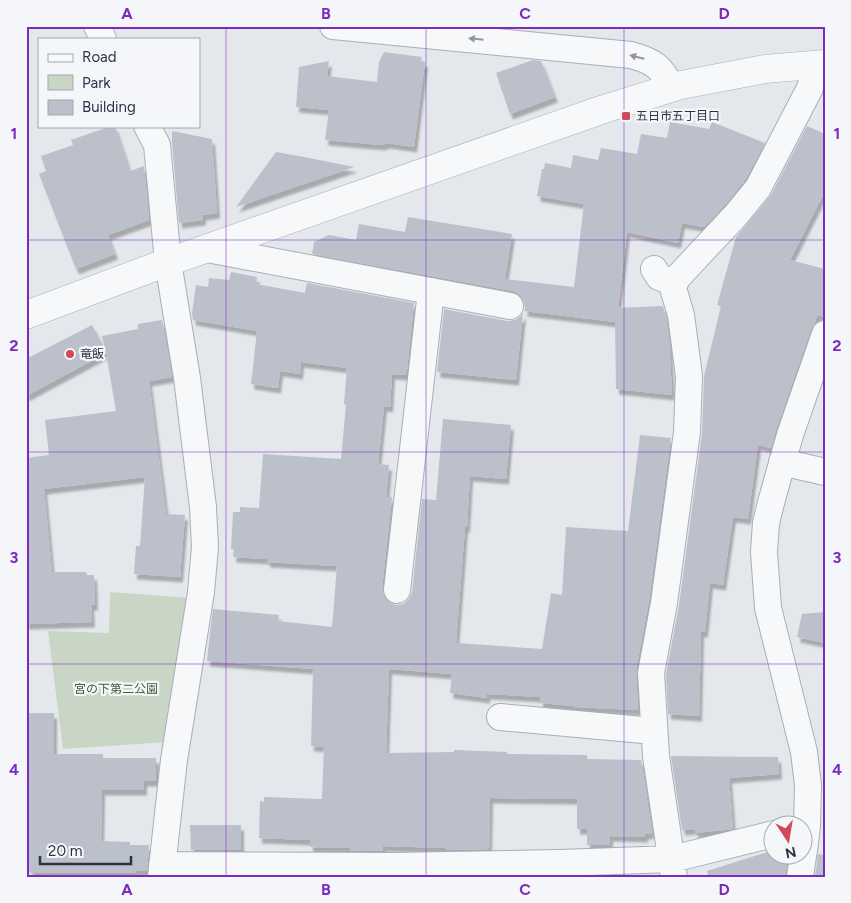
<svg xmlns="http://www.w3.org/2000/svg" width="851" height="903" viewBox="0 0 851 903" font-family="Figtree,'Noto Sans JP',sans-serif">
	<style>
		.green { fill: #c9d6c5 }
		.building { fill: #bbc0ca; filter: url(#shadow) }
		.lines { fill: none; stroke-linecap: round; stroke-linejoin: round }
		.minor-casing { stroke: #a9aeb7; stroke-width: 28 }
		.tertiary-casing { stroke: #a9aeb7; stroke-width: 29 }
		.minor { stroke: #f7f8fa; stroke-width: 26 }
		.tertiary { stroke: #f7f8fa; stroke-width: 28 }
		.oneway { fill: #9196a0 }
		.grid { fill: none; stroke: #7b2cbf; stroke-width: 1; stroke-opacity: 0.55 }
		.poi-dot { fill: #d1495b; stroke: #f4f6f9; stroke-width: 2 }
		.labels { text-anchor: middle; stroke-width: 4.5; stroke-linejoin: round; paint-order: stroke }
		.poi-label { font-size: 12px; fill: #2b3445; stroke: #f4f6f9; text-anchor: start }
		.park-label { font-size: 12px; fill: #3f6138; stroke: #f4f6f9 }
		.neatline { fill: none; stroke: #7b2cbf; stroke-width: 2 }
		.grid-label { font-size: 16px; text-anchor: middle; font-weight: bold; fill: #7b2cbf }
	</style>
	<defs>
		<filter id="shadow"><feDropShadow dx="3" dy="5.5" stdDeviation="1" flood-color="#0004"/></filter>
	</defs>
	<rect width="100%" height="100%" fill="#e4e7ec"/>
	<path class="green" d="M110 592 191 598 167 742 63 749 48 631 109 633Z"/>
	<path class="building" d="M384 52 422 57 421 61 425 62 414 147 387 143 382 145 325 140 329 110 296 107 299 67 329 61 327 76 377 82 379 62Z
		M533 60 541 61 555 97 510 114 496 73Z
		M670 122 709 129 712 122 765 143 745 180 725 205 704 227 682 223 678 243 627 232 618 308 663 306 666 318 669 338 672 395 616 389 615 322 524 311 525 308 524 301 519 294 513 291 312 254 314 242 329 235 356 240 359 224 405 232 408 217 512 234 505 279 574 287 584 204 537 196 542 169H544L545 163 571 168 573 155 598 160 601 148 637 154 641 134 667 138Z
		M111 126H115L130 171 144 166 149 220 108 235 115 254 76 269 39 174 46 171 41 156 73 145 71 140Z
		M807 126 825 134V191L790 260 825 269V317L817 315 815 323 811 329 776 430 771 448 758 445 748 519 733 517 723 585 710 583 705 632H701L699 716 668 714 666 674 679 605 702 434 704 376 721 306 717 305 736 237 771 195Z
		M172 131 212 139 217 213 203 215V220L179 223 172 143Z
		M276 152 304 157 354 167 236 207Z
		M231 272 257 277 256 284 305 293 307 283 414 303 407 370 405 375 392 374 390 407 384 406 378 464 389 465 386 497H392L382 588 384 596 389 602 396 605 403 604 409 599 412 592 422 499 436 500 443 419 511 425 506 479 470 476 467 527H465L456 643 542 649 551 593 562 595 566 527 628 531 640 435 671 438 649 601 636 670 638 710 574 707V706L540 703V697L487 694V698L450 693 452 674 389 669 386 753 454 752V750L507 752V754L587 755V759L641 760 652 833 645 834V837L610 836V845H587V829H577V799L490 798 489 849 445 850V848L383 846V851H350V848L310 847V840L259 838 260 801 264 802V797L322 799 324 747 311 746 313 669 207 661 210 633 213 609 279 615 278 621 332 627 337 566 267 562V559L233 557 234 549H231L233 512H240V507L259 508 263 454 341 459 346 405 344 404 347 368 301 362 300 374 280 371 278 388 251 384 257 331 193 320 192 313 196 285 208 287 209 278 229 280Z
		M444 309 507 321 515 320 521 316 523 313 516 380 437 372Z
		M162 320 172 377 149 381 166 514 185 515 180 577 134 574 136 546H140L145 477 44 489 52 572H86L87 575H94L95 605H91L92 622 26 624V458L49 455 45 420 116 411 106 353 26 396V359L92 325 105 349 102 336 138 329V324Z
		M825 612V643L797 637 802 614Z
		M26 713H54V754H103V758H156V781H144V790H102L101 841 130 842V845H149L147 871H136V873L29 872 30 867H26Z
		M671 756 778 757 779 774 729 778 733 829 695 833V829L682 830Z
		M190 825H241V850H191Z
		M774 850V856H788L785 877H708L707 871Z
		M818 854 825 855V877H815Z"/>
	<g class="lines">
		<g class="minor-casing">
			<path id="minor" d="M97 26 103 39
				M333 26 631 55C654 61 661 67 672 88
				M147 126 157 145 168 262 187 378 203 507 205 547 201 592 174 760 161 877
				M207 249 510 306
				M654 269 659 277 675 283
				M782 462 825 472
				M397 590 431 291
				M500 717 654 731
				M804 851 807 826 808 785 804 752 768 608 764 552 766 523 772 499 790 435 825 334
				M162 865 390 866 560 863 672 859 774 834
				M674 877 656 756 651 673 664 603 687 432 689 376 681 315 673 288 677 278 736 215 758 188 809 90 812 82 815 65
				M800 877 803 856"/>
		</g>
		<g class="tertiary-casing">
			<path id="tertiary" d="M26 315 168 262 604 109 681 85 765 69 825 64"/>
		</g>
		<use href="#minor" class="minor"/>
		<use href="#tertiary" class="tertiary"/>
	</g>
	<defs><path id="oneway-solid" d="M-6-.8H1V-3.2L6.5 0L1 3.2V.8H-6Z" transform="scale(1.25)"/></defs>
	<g class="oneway">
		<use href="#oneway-solid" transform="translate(476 39) rotate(-174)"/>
		<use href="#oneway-solid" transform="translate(637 57) rotate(-166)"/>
	</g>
	<path class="grid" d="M226 26V877M426 26V877M624 26V877M26 240H825M26 452H825M26 664H825"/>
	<g class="poi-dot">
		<rect x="621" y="111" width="10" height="10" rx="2.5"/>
		<circle cx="70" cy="354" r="5"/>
	</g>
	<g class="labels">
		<g class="poi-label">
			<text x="636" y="120">五日市五丁目口</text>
			<text x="80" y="358">竜飯</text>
		</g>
		<g class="park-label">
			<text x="116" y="693">宮の下第二公園</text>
		</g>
	</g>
	<rect width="851" height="903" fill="none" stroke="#f4f6f9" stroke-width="55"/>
	<rect x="38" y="38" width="162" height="90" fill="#f4f6f9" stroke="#a4a8b1"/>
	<rect x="48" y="54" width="25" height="8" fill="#f7f8fa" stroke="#a4a8b1"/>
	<text x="82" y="62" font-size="15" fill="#2b3445">Road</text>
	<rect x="48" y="75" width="25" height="15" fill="#c9d6c5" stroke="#a4a8b1"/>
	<text x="82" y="88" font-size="15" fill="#2b3445">Park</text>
	<rect x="48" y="100" width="25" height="15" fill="#bbc0ca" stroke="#a4a8b1"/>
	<text x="82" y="112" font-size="15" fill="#2b3445">Building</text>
	<g transform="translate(788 840) rotate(168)"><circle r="24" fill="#f4f6f9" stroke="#a4a8b1"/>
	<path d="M0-4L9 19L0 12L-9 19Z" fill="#d1495b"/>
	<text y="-8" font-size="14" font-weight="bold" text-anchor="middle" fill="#2b3445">N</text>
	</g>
	<path d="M40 856v8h91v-8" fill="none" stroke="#2b3445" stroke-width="2.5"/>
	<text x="48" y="856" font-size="15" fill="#2b3445" stroke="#f4f6f9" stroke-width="4" paint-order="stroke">20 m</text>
	<rect x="28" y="28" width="796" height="848" class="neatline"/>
	<g class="grid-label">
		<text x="127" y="19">A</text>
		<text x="326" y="19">B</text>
		<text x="525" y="19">C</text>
		<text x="724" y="19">D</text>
		<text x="14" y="139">1</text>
		<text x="837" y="139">1</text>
		<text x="14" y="351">2</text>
		<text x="837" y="351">2</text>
		<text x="14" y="563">3</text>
		<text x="837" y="563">3</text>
		<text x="14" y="775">4</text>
		<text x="837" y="775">4</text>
		<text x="127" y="895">A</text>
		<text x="326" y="895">B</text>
		<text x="525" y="895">C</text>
		<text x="724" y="895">D</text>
	</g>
</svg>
